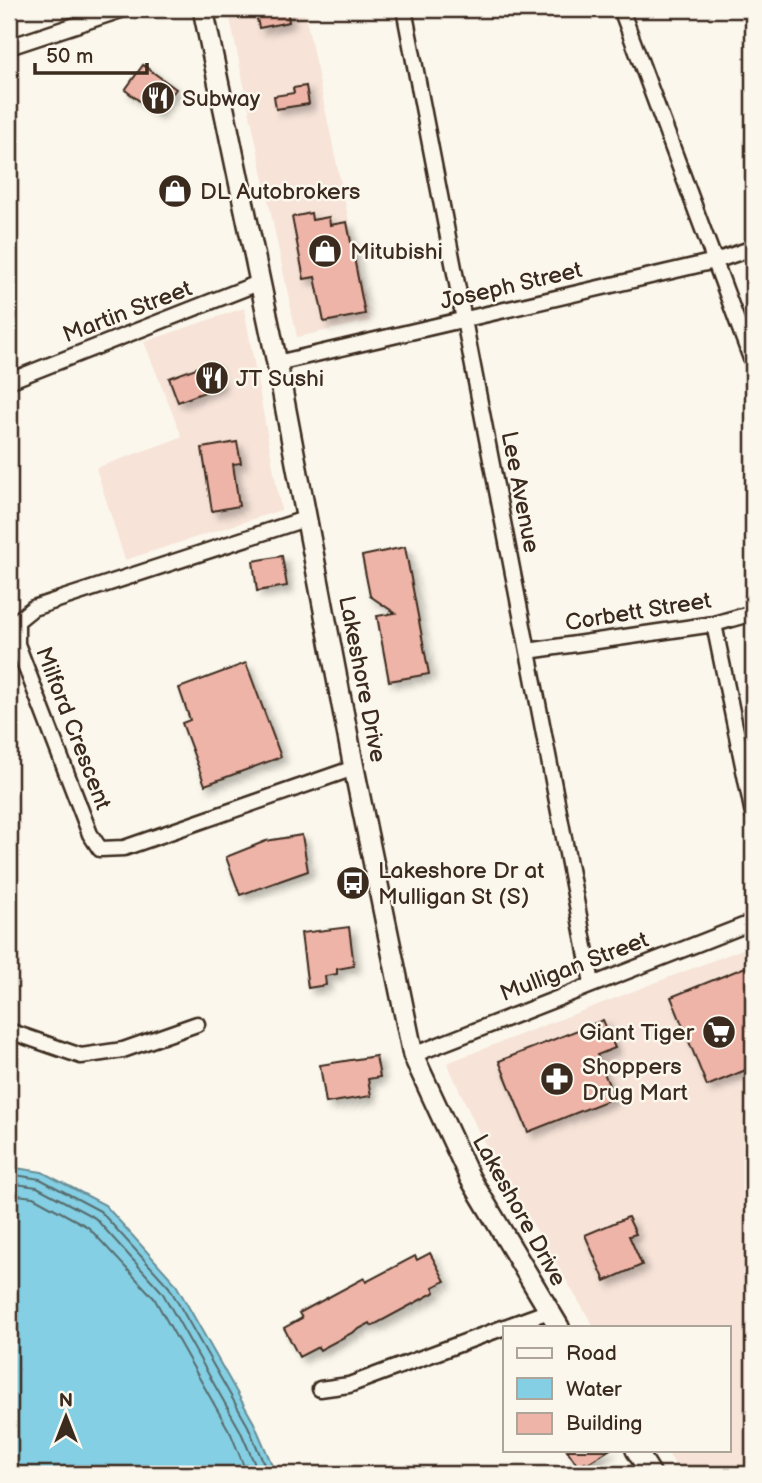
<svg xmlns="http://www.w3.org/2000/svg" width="762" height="1483" viewBox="0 0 762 1483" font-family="'Balsamiq Sans',sans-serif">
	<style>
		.built { fill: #f7e3d8 }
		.water { fill: #84cfe4; stroke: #678d95; stroke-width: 2 }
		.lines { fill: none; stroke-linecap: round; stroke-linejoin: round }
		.shore { stroke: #586c6d; stroke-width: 2 }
		.building { fill: #eeb4a8; stroke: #3b2a1e; stroke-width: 2; filter: url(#shadow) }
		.street-casing { stroke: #3b2a1e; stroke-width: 19 }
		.secondary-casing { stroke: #3b2a1e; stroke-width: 24 }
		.street { stroke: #fbf7ec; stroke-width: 14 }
		.secondary { stroke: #fbf7ec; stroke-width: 19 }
		.labels { text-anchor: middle; stroke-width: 5; stroke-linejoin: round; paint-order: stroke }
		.poi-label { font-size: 23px; fill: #3b2a1e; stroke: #fbf7ec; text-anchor: start }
		.street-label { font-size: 23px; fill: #3b2a1e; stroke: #fbf7ec }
	</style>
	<defs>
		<filter id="shadow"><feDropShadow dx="5.5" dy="5.5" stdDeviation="3.5" flood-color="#0004"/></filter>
	</defs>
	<rect width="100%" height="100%" fill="#fbf7ec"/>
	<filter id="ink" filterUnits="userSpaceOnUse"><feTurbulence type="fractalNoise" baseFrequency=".0143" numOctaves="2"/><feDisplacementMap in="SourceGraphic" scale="14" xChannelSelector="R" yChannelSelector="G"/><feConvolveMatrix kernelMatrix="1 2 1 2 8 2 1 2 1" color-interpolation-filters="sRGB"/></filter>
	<g filter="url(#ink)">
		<path class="built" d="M228 9H304L370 321 297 337Z
			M244 308 281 510 125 560 96 468 182 437 144 342Z
			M753 945V1474H681L666 1450H729V1327H594L481 1137 447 1063Z"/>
		<path class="water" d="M9 1167 42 1172 105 1205 175 1283 254 1423 276 1474H9Z"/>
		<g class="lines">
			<path class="shore" d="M9 1174 40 1179 100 1211 169 1287 248 1426 268 1474
				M9 1183 37 1187 95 1218 162 1292 240 1430 259 1474
				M9 1194 33 1197 88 1227 154 1298 231 1434 247 1474"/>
		</g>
		<path class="building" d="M255 9H287L289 22 259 28Z
			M143 65 176 89 157 114 125 90Z
			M306 86 309 104 276 109 274 96 294 93 293 88Z
			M311 213 312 220 329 217 330 225 347 222 365 314 324 322 315 277 304 279 292 217Z
			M212 362 221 386 178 402 169 378Z
			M237 442 241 463 233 464 239 506 212 511 202 448Z
			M405 547 429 674 389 681 377 616 395 613 370 596 362 556Z
			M282 556 287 586 257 591 253 561Z
			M246 663 281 757 205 785 182 723 190 720 179 688Z
			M302 835 308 871 240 895 226 857 266 841Z
			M349 927 354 966 337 969V974L325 976 326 985 308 988 301 933Z
			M753 964V1067L707 1086 671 997Z
			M603 1020 615 1048 597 1055 614 1098 528 1132 499 1061Z
			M376 1056 380 1077 368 1079 371 1096 326 1103 320 1065Z
			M628 1217 636 1234 629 1236 642 1265 605 1281 585 1235Z
			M430 1253 445 1281 433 1287 435 1292 372 1326 370 1323 320 1350 318 1347 299 1357 284 1328 302 1318 299 1313 364 1278 366 1282 415 1256 417 1260Z
			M567 1450H609L586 1464 585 1462 578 1466Z"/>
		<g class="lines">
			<g class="street-casing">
				<path id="street" d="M404 9 592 983
					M621 9 753 364
					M9 47 124 9
					M277 363 715 261 753 248
					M9 381 261 282
					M308 518 33 608 17 621V644L90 834 100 849 124 848 354 768
					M714 624 753 814
					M528 651 714 624 753 613
					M9 1031 81 1056 123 1050 197 1024
					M413 1055 753 922
					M505 1327 549 1311
					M320 1389 349 1385 505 1327"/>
			</g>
			<g class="secondary-casing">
				<path id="secondary" d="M203 9 277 363 354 768 413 1055 470 1178 559 1327
					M636 1450 651 1474"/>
			</g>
			<use href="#street" class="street"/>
			<use href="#secondary" class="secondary"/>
		</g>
	</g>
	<defs>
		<g id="restaurant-disc" transform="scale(1.75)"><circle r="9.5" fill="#3b2a1e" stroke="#fbf7ec"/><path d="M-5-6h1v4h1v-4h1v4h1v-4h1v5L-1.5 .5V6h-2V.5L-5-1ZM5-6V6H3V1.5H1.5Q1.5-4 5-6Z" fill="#fff"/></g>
		<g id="shop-disc" transform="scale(1.75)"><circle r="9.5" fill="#3b2a1e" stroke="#fbf7ec"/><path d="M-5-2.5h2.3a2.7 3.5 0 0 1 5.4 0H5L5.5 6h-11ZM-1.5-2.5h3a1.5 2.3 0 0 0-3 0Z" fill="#fff"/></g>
		<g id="bus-disc" transform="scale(1.75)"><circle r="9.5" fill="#3b2a1e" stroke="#fbf7ec"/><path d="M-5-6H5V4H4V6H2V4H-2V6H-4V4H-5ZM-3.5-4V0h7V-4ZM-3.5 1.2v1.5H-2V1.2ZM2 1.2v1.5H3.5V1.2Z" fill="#fff"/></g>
		<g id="supermarket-disc" transform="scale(1.75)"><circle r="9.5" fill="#3b2a1e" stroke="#fbf7ec"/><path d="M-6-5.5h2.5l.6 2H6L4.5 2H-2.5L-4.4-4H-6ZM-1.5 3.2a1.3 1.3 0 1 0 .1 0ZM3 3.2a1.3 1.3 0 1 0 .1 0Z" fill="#fff"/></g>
		<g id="pharmacy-disc" transform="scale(1.75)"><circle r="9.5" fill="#3b2a1e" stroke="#fbf7ec"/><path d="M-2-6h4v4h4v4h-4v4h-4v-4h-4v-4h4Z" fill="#fff"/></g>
	</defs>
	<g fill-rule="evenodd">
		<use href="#restaurant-disc" x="158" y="98"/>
		<use href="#shop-disc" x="175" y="191"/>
		<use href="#shop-disc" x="325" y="251"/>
		<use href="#restaurant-disc" x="212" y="378"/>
		<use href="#bus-disc" x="353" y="883"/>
		<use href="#supermarket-disc" x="719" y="1032"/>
		<use href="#pharmacy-disc" x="557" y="1079"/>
	</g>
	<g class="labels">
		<g class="poi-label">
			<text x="182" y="106">Subway</text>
			<text x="200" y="199">DL Autobrokers</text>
			<text x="350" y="259">Mitubishi</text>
			<text x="236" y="386">JT Sushi</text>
			<text x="378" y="878">Lakeshore Dr at<tspan x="378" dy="26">Mulligan St (S)</tspan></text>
			<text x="694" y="1040" text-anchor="end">Giant Tiger</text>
			<text x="582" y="1074">Shoppers<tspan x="582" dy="26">Drug Mart</tspan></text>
		</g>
		<g class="street-label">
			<text transform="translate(511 285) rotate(-13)" y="8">Joseph Street</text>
			<text transform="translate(127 311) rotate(-21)" y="8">Martin Street</text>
			<text transform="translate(521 492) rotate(79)" y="8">Lee Avenue</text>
			<text transform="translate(638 611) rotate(-9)" y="8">Corbett Street</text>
			<text transform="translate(363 679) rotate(79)" y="8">Lakeshore Drive</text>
			<text transform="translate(74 728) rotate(69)" y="8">Milford Crescent</text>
			<text transform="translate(574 966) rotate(-21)" y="8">Mulligan Street</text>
			<text transform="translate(520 1210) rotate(61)" y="8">Lakeshore Drive</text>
		</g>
	</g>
	<rect width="762" height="1483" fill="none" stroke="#fbf7ec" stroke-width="35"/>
	<rect x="18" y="18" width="727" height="1448" fill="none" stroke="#3b2a1e" stroke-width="2.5" filter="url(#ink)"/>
	<rect x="503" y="1326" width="228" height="126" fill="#fbf7ec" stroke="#aea59a" stroke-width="2"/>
	<rect x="517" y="1348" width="35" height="10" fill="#fbf7ec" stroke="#aea59a" stroke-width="2"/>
	<text x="566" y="1360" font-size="21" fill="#3b2a1e">Road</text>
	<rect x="517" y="1378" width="35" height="21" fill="#84cfe4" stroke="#aea59a" stroke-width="2"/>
	<text x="566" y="1396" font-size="21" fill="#3b2a1e">Water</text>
	<rect x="517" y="1413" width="35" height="21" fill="#eeb4a8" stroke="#aea59a" stroke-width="2"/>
	<text x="566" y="1430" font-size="21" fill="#3b2a1e">Building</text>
	<g transform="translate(66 1417)" stroke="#fbf7ec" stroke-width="5" paint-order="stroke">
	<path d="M0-5L12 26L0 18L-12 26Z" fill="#3b2a1e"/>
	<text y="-10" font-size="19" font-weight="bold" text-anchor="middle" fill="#3b2a1e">N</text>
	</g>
	<path d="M35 63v10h112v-10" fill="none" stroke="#3b2a1e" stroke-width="3.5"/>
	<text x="46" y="63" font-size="21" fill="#3b2a1e" stroke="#fbf7ec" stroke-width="5" paint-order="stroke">50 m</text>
</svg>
